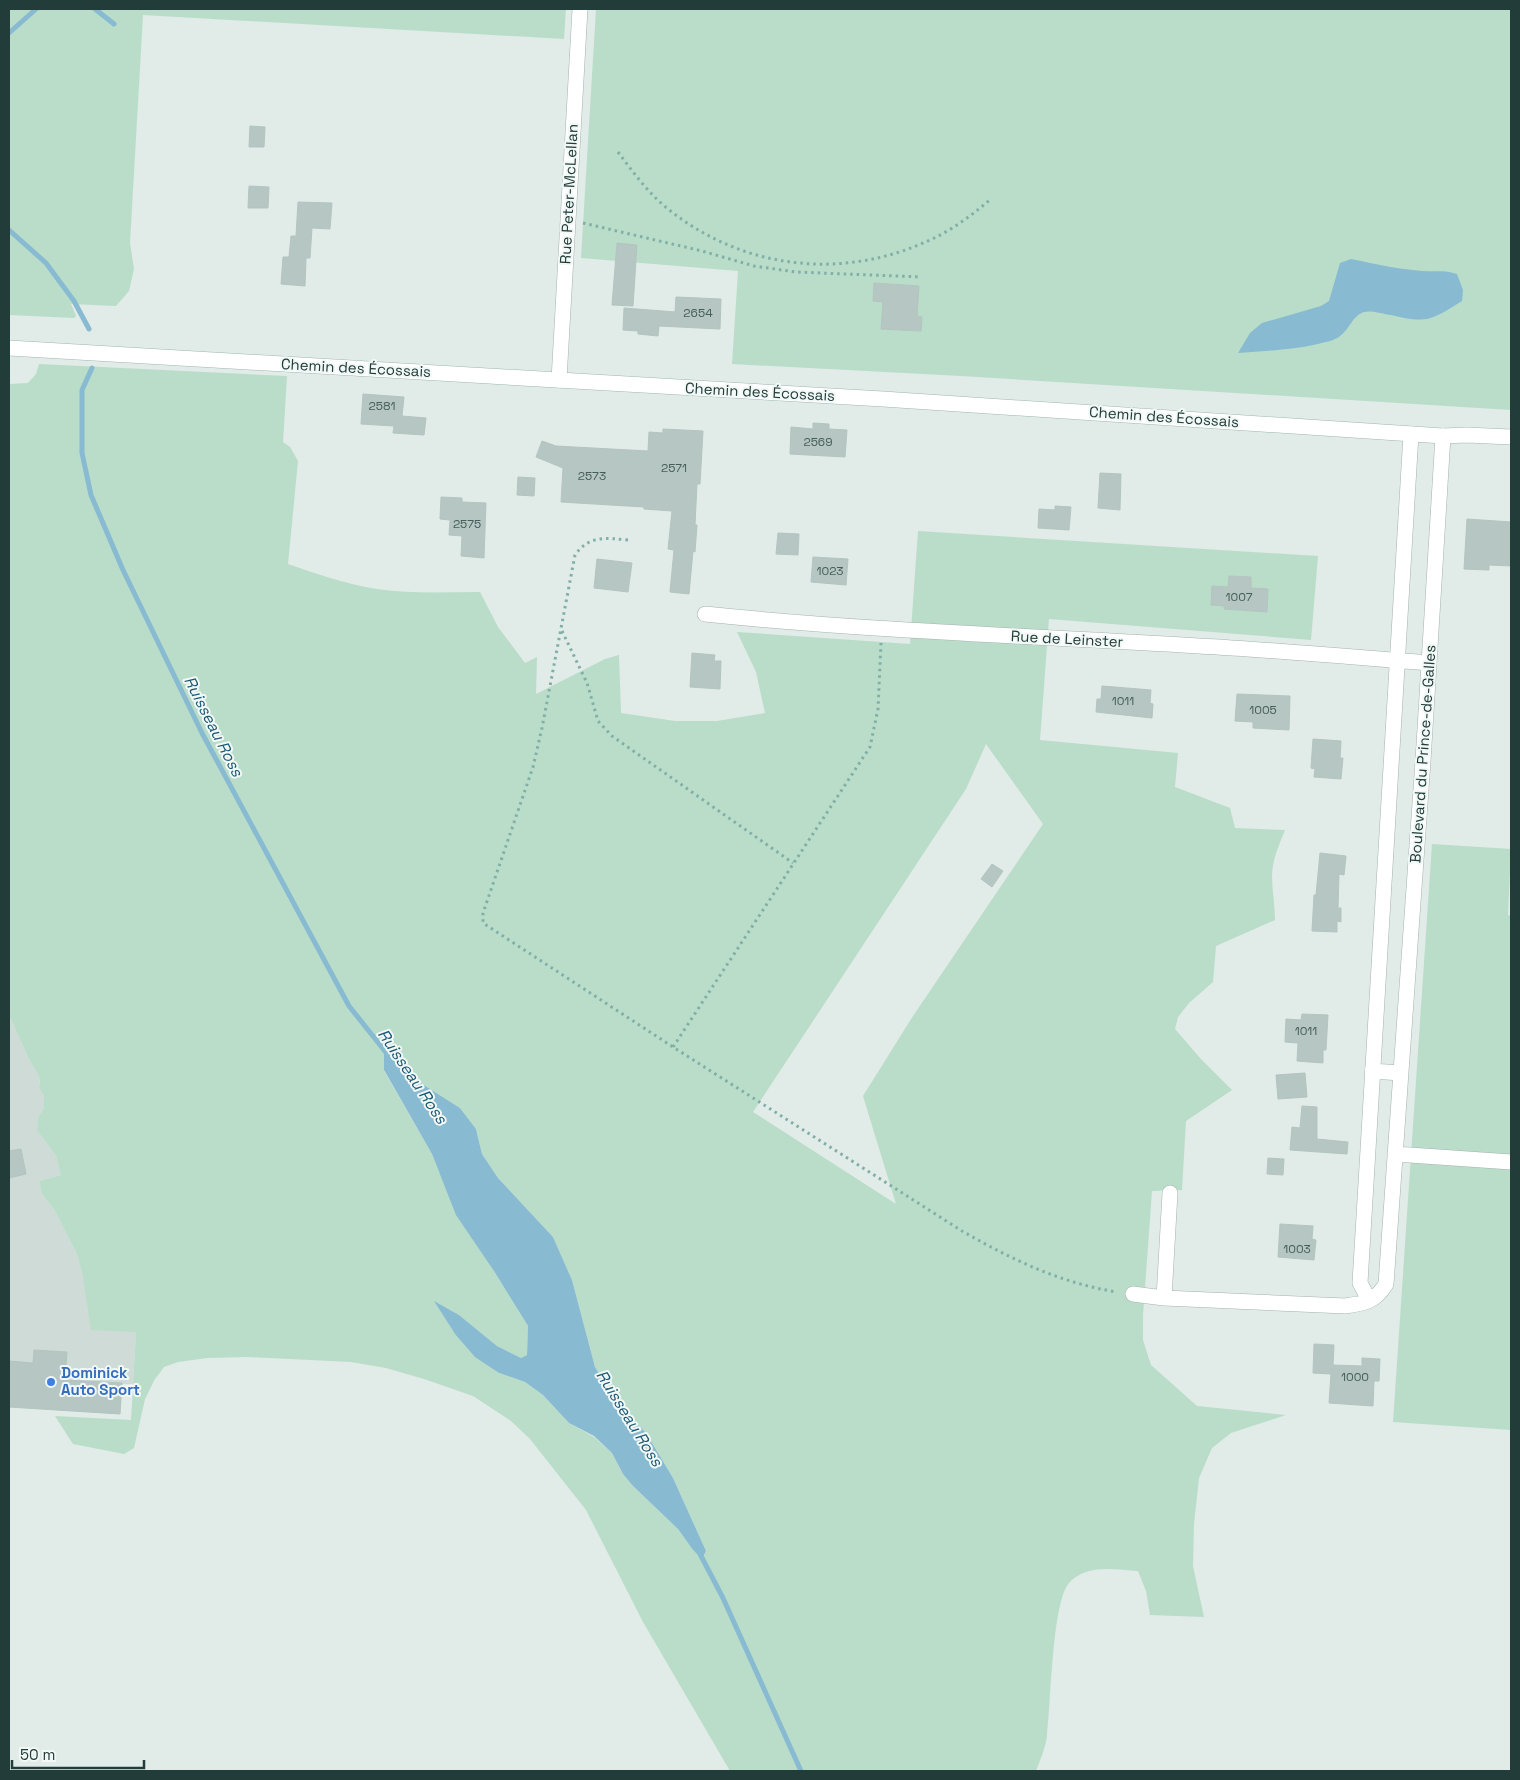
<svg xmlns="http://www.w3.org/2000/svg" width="1520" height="1780" viewBox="0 0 1520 1780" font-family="'Space Grotesk',sans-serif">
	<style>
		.built { fill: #cfdbd7 }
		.green { fill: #b9ddc9; fill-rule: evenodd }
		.water { fill: #88bad1 }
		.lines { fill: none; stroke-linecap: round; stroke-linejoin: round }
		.stream { stroke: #88bad1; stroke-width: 5 }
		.building { fill: #b6c6c2; stroke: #b3c5c0 }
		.street-casing { stroke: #a4b3b0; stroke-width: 16 }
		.secondary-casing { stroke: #9fb7b2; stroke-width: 16 }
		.path { stroke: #81afa8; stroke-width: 3; stroke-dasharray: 2.5 4; stroke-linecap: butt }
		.street { stroke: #fff; stroke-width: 15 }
		.secondary { stroke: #fff; stroke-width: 15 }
		.shop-dot { fill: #3f7fe0; stroke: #f1f8f6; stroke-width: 2 }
		.labels { text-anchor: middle; stroke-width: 4; stroke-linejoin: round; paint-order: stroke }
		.number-label { font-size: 12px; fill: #465e5b }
		.street-label { font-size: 15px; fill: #213c39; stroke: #f1f8f6 }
		.shop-label { font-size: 15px; font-weight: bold; fill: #366cbe; stroke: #f1f8f6; text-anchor: start }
		.water-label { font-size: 16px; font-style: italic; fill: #1c5977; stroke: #f1f8f6 }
	</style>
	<rect width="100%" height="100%" fill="#e1ebe8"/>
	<path class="built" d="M9 1015 28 1057 40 1078 39 1087 44 1096V1108L38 1118 37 1130 56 1156 61 1175 39 1181 42 1194 54 1209 70 1240 77 1254 83 1277 136 1332 133 1384H122L120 1414 9 1407Z"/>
	<path class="green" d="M9 9H566L564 39 143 15 130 243 134 269 129 291 116 306 71 304 76 316 74 318 9 315Z
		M596 9H1511V410L961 376 732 364 738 271 581 258Z
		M39 364 287 376 283 442 290 447 298 461 288 564C317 574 346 584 377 589 411 594 446 592 480 592L498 627 525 663 537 657 536 694 605 659 619 655 621 713 675 721H717L765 713 756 672 737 632 910 644 918 531 1318 556 1311 640 1049 619 1040 740 1178 753 1175 787 1230 808 1235 828 1285 830C1279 845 1272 860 1272 876 1272 891 1275 905 1275 920L1216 946 1213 982 1189 1003 1178 1017 1175 1029 1200 1058 1232 1090 1186 1121 1182 1190 1152 1191 1143 1315V1340L1151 1365 1197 1406 1286 1415 1231 1433 1212 1448 1199 1478 1194 1524 1193 1566 1204 1617 1150 1615 1146 1591 1138 1571C1115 1569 1085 1564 1069 1583 1052 1602 1051 1705 1047 1735 1046 1747 1040 1760 1036 1771H730L643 1622 586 1510 530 1439 511 1421 473 1396 424 1379 386 1368 351 1362 247 1357 207 1358 178 1362 164 1367 155 1379 145 1399 134 1448 124 1454 73 1444 55 1416 131 1420 136 1332 91 1330 83 1277 77 1254 54 1209 42 1194 39 1181 61 1175 56 1156 37 1130 38 1118 44 1108V1096L39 1088 40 1078 28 1057 9 1015V384L28 383 36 374ZM986 744 1043 824 913 1016 863 1096 896 1204 753 1112 966 789ZM385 1050 408 1075 460 1108 476 1129 482 1154 498 1178 553 1237 572 1280 595 1367 616 1402 646 1433 673 1478 706 1551 702 1559 693 1550 678 1529 633 1486 623 1474 612 1453 594 1437 569 1423 543 1395 525 1382 499 1373 455 1334 435 1302 459 1315 497 1346 521 1358 527 1355 528 1326 494 1271 439 1172 432 1154 384 1071Z
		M1432 844 1511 849 1508 915 1511 916V1430L1393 1422Z"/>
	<path class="water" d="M1351 259C1375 264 1398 269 1422 271 1434 272 1446 270 1457 274L1463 290 1462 301C1431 320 1428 324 1391 315 1383 314 1372 310 1364 312 1353 315 1349 330 1340 336 1334 341 1325 342 1318 344 1291 350 1265 351 1238 353L1250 333 1262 323 1321 306 1329 301 1340 263Z
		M384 1050 408 1075 460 1108 476 1129 482 1154 498 1178 553 1237 572 1280 595 1367 616 1402 646 1433 673 1478 706 1551 702 1559 693 1550 678 1529 633 1486 623 1474 612 1453 594 1436 569 1423 543 1395 525 1382 499 1373 475 1357 455 1334 434 1301 459 1315 497 1346 521 1358 527 1355 528 1326 494 1271 456 1215 432 1154 384 1070Z"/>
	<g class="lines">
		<path class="stream" d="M95 9 114 24
			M9 33 36 9
			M9 230 46 263 74 301 89 329
			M92 368 82 390V453L91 495 123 570 202 733 349 1006 388 1055
			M700 1554 723 1598 801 1771"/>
	</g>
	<path class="building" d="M250 126 265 127 264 147H249Z
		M249 186 269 187 268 208H248Z
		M298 202 332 203 330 229 312 228 310 258H306L305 286 281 284 283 257H289L291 236H296Z
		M617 243 637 245 633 306 612 305Z
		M874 283 919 286 917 316 922 317 921 331 881 329 883 302 873 301Z
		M676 297 721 299 720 329 659 326 658 336 638 334V331L623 330 624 308 675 312Z
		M363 394 404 397 402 416 426 418 424 435 393 433 394 426 361 424Z
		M813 423 829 424V429L847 430 845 457 790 454 791 427 813 429Z
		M663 429 703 431 700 484H697L695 525H697L695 552 693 551 689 594 670 592 674 550 668 549 672 511 644 509V507L561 502 563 468 536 457 542 441 556 446 648 451 649 432 663 433Z
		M1100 473 1121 474 1120 510 1098 508Z
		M518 477 535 478 534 496 517 495Z
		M441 497 462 498V502L486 503 484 558 461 556 462 536 449 535 450 520 440 519Z
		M1055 506 1071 507 1069 530 1038 528 1039 509 1055 510Z
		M1467 519 1511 522V566L1489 565V570L1464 569Z
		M778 533 799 534 798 555 776 554Z
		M813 557 848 559 846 585 811 582Z
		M597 559 632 563 628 592 594 588Z
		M1229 576 1251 577V588L1268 589 1267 612 1224 609V606L1211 605 1212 586 1228 587Z
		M692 653 715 655 714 661H721L720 689 690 687Z
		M1102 686 1151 690 1150 703 1153 704 1152 718 1096 712 1097 699H1101Z
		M1237 694 1290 696 1289 730 1253 728V722L1235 721Z
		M1313 739 1341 741 1340 758H1343L1341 779 1314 777 1315 769 1311 768Z
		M1320 853 1346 856 1344 875 1339 874 1338 908H1341V922L1337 921V932L1312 931 1314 895H1316Z
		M992 864 1003 871 992 887 981 879Z
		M1302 1014 1328 1015 1326 1050H1323V1063L1297 1061 1298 1043 1285 1042 1286 1019 1301 1020Z
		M1305 1073 1307 1097 1278 1099 1276 1075Z
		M1302 1106 1317 1107V1139L1348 1142 1347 1154 1290 1150 1292 1127 1300 1128Z
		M21 1149 26 1174 9 1178V1151Z
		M1268 1158 1284 1159 1283 1175 1267 1174Z
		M1280 1224 1313 1226 1312 1239 1316 1240 1314 1260 1278 1257Z
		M1314 1344 1334 1345 1333 1365 1362 1366V1358L1380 1359 1379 1381H1374L1373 1406 1329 1403 1331 1374 1313 1373Z
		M34 1350 67 1352 65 1380 122 1383 120 1414 9 1407V1361L33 1363Z"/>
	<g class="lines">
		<g class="street-casing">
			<path id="street" d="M559 380 580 9
				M705 614C869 631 1034 636 1199 646 1275 650 1352 657 1429 663
				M1372 1071 1401 1073
				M1395 1154 1511 1162
				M1133 1294 1164 1298 1345 1306C1365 1303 1375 1302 1386 1284L1423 761 1443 436
				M1164 1298 1170 1193
				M1369 1300 1360 1283 1411 434"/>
		</g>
		<g class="secondary-casing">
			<path id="secondary" d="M9 348 883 399 1443 436 1467 435 1511 437"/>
		</g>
		<path class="path" d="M618 152C633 172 648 193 668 209 744 270 844 281 932 239 954 229 973 214 991 199
			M583 223 702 251 754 266 796 272 921 277
			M628 540C606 538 589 535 575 555L542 728 533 767 483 913V923L673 1047 962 1231C1011 1259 1060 1283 1117 1292
			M562 631 587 683 598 721 612 736 793 863
			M673 1047 870 747 878 709 881 643"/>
		<use href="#street" class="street"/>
		<use href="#secondary" class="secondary"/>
	</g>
	<circle class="shop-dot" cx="51" cy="1382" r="5"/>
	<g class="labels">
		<g class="number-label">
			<text x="698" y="317">2654</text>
			<text x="382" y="410">2581</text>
			<text x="818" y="446">2569</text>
			<text x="674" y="472">2571</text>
			<text x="592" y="480">2573</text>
			<text x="467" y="528">2575</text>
			<text x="830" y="575">1023</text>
			<text x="1239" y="601">1007</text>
			<text x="1123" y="705">1011</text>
			<text x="1263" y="714">1005</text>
			<text x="1306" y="1035">1011</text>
			<text x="1297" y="1253">1003</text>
			<text x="1355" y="1381">1000</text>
		</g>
		<g class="street-label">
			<text transform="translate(569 194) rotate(-87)" y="5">Rue Peter-McLellan</text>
			<text transform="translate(356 368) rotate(3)" y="5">Chemin des Écossais</text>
			<text transform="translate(760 392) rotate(3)" y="5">Chemin des Écossais</text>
			<text transform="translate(1164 417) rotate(4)" y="5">Chemin des Écossais</text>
			<text transform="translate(1067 639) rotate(3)" y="5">Rue de Leinster</text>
			<text transform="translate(1423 754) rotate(-86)" y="5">Boulevard du Prince-de-Galles</text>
		</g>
		<g class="shop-label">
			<text x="61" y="1378">Dominick<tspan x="61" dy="17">Auto Sport</tspan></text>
		</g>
		<g class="water-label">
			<text transform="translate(214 726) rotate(63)" y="6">Ruisseau Ross</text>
			<text transform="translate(413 1076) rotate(56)" y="6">Ruisseau Ross</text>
			<text transform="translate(630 1418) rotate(58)" y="6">Ruisseau Ross</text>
		</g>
	</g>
	<rect width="1520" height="1780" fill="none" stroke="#213c39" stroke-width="20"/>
	<path d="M12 1760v8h132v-8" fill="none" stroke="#213c39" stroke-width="2.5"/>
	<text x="20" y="1760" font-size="15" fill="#213c39" stroke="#f1f8f6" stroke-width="4" paint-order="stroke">50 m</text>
</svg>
